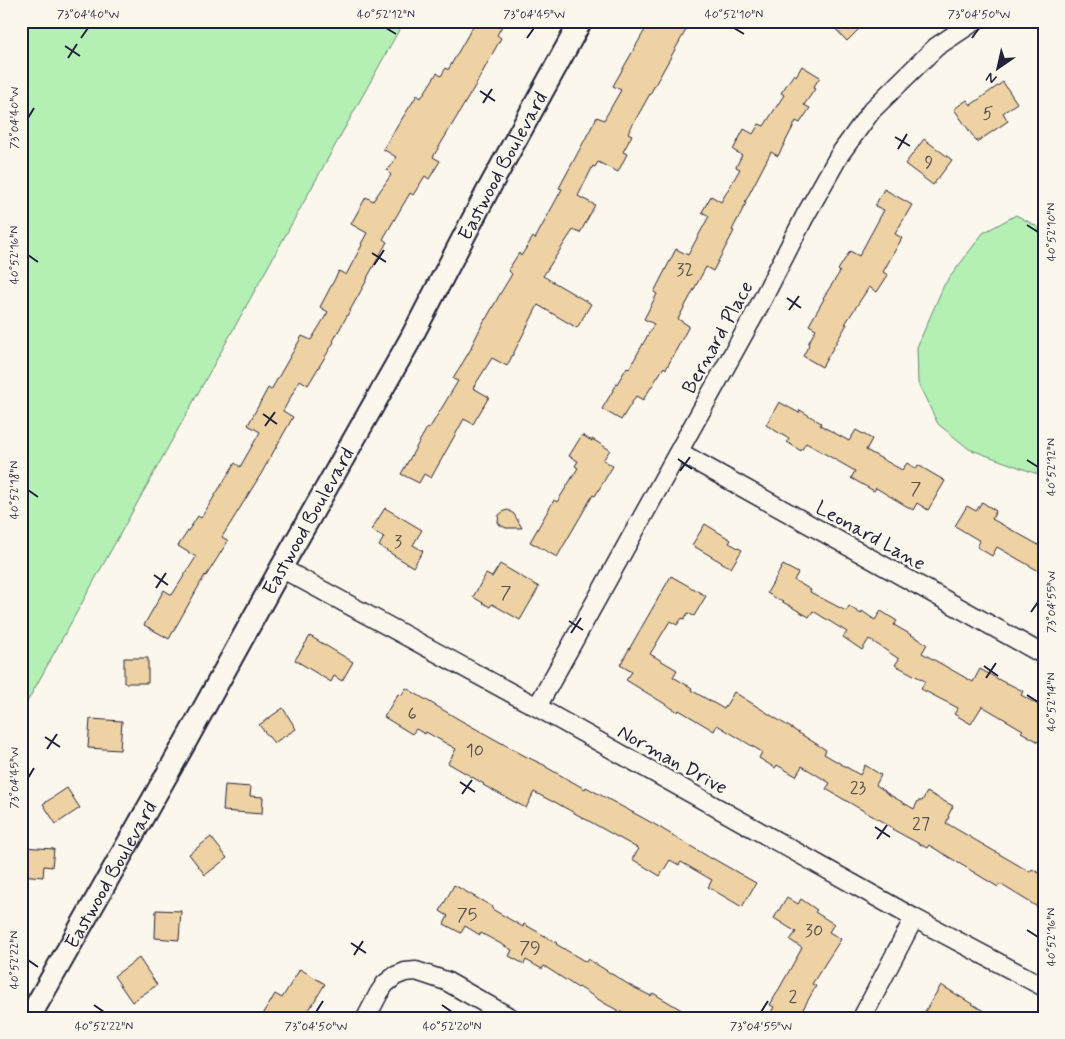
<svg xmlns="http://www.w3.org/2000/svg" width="1065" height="1039" viewBox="0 0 1065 1039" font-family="Mynerve,sans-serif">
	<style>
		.green { fill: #b4efb4; stroke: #6b8878 }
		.building { fill: #efd2a3; stroke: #22223b }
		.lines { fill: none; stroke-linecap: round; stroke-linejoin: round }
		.minor-casing { stroke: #22223b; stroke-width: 21 }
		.tertiary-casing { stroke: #22223b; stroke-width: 25 }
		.minor { stroke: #fbf7ec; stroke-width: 18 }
		.tertiary { stroke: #fbf7ec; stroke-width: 21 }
		.ticks { fill: none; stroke: #22223b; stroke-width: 2 }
		.labels { text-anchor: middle; stroke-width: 5; stroke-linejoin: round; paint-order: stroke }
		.number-label { font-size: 18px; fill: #554e55 }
		.street-label { font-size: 20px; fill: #22223b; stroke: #fbf7ec }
		.neatline { fill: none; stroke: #22223b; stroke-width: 2 }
		.ticks-label { font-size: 12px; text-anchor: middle; fill: #22223b }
	</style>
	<rect width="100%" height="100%" fill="#fbf7ec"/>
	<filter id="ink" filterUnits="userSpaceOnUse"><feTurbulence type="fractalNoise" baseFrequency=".02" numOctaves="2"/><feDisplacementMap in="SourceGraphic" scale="10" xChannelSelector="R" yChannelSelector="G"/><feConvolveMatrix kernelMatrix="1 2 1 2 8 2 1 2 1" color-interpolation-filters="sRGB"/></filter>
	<g filter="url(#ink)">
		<path class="green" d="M21 21H404L21 713Z
			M1016 215 1038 227 1044 252V473L1040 475 969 449 938 424 918 383 917 347 944 285 983 233Z"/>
		<path class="building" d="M476 21H505L497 35 501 38 475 86 433 157 440 161 429 179 425 176 413 195 410 193 383 239 387 242 367 278H368L333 341 334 342 308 385 300 380 283 411 293 417 261 474 222 537 228 541 206 576 205 575 169 639 144 625 164 590 172 595 196 557 178 546 198 516 201 518 235 463 240 467 260 432 248 425 268 388 271 390 302 336 311 340 328 312 320 307 339 271 346 275 362 245 361 244 367 233 351 224 366 197 373 201 391 175 387 171 396 157 383 149 417 95 421 98 437 73 441 76 446 68 448 70Z
			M650 21H691L628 133 632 135 623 152 627 154 618 172 598 162 595 167 593 166 578 196 595 205 580 233 573 230 543 276 591 304 577 328 538 305 507 366 492 358 473 388 489 397 473 424 464 419 431 478 424 474 419 483 401 474 427 428 429 429 458 381 453 379 472 347H471L485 319H486L500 294 512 274 508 270 519 253 521 256 533 237 535 239 562 189 559 188 597 117 604 120 621 90 613 86Z
			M828 21H867L847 41Z
			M802 66 820 77 813 88 815 89 804 105 810 108 800 123 796 121 778 156 771 152 745 202 746 203 732 230 734 231 713 271 706 267 678 319 689 326 666 369 664 367 643 400 636 396 621 420 602 409 627 367 629 369 654 324 644 319 657 294 654 292 676 249 688 255 709 216 702 212 711 196 721 202 740 169 736 167 742 155 733 150 744 129 753 134 759 124 764 126 784 95 781 93 794 74 796 76Z
			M1003 82 1017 103 1003 113 1008 121 977 142 954 109 967 100 971 105Z
			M924 139 952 160 933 185 905 164Z
			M884 189 912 205 895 234 902 238 883 272 888 275 877 292 869 287 845 324H847L822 367 803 356 809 345 808 344 816 329 809 325 824 299 823 298 840 272 838 270 850 251 859 256 884 210 875 206Z
			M779 402 799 413 800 410 821 423 820 425 849 441 856 430 872 439 866 450 902 470 907 463 916 469 918 465 945 481 928 510 917 503 913 510 876 488 874 491 851 478 855 471 806 443 801 451 787 442 789 439 766 425Z
			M582 435 592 441V439L610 450 603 460 613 466 595 496 593 495 557 557 530 542 554 500 557 502 578 468 575 466 578 461 569 456Z
			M982 502 996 511 992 519 1044 548V574L997 547 992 556 977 547 980 541 955 526 967 506 976 511Z
			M385 508 422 530 413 545 423 551 413 567 379 546 384 537 371 530Z
			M508 510 514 514 522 528H506L500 525 498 522 499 515 504 511Z
			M705 524 731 540 729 543 742 550 731 568 692 545Z
			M500 564 539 587 520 620 492 604 490 607 473 597 486 574 492 577Z
			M783 565 798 573 794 580 811 590 810 592 846 611 849 606 861 614 862 611 875 620 881 611 897 621 894 625 927 644 922 653 973 682 980 669 1007 684V683L1023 691 1021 695 1044 708V745L1021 732 1023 730 982 706 971 724 954 714 958 708 921 689 925 681 895 665 899 659 869 639 862 650 843 637 847 632 813 611 809 617 767 593Z
			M671 576 706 596 694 616 688 613 684 619 682 618 677 625 670 621 650 654 677 670 673 677 692 688 691 690 724 709 734 692 826 750 824 754 860 775 865 765 881 775 876 785 885 791V792L914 809 918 801H922L927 792 953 806 948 816 949 817 946 823 1030 872 1032 869 1044 876V911L1000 884 998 887 929 845 927 848 892 829 893 828 826 789 830 783 802 766 796 776 777 765 775 768 759 758 762 752 717 725 714 731 679 710 678 712 626 680 632 672 620 665Z
			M310 636 353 662 342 681 334 676 331 682 295 660Z
			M124 658H148V683H124Z
			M406 688 460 720 525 756 546 766V767L585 789 586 787 654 824 712 859V858L756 883 742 907 708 887 712 880 681 862 679 865 670 860 660 876 632 859 639 849 553 801V802L534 792 526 808 483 785 484 784 448 763 456 749 426 732 425 734 416 729 412 734 384 717 398 694 401 696Z
			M283 708 296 729 274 743 259 725Z
			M90 719 122 721 120 750 88 748Z
			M225 785 251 787 250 796 263 797 262 814 223 811Z
			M67 788 80 808 56 824 43 804Z
			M211 837 227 858 205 875 189 854Z
			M21 847 54 849 52 867 44 866 43 877 21 875Z
			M454 885 493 907 492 909 523 927 524 924 557 943 556 944 586 962 588 959 631 986 651 996 653 993 695 1018H632L604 1003 579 987 578 988 544 966 542 969 526 960 524 964 509 956 512 950 481 933 480 935 465 926 461 933 444 924 448 916 440 911Z
			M787 897 798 904 801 899 817 910 815 912 834 924 829 932 841 939 812 984 816 986 798 1018H768L774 1007 770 1005 802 948 790 940 796 932 774 918Z
			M156 910 181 911 179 940 155 938Z
			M139 958 157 985 132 1002 114 976Z
			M300 969 325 984 304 1018H261L275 994 282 998Z
			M941 985 995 1018H921Z"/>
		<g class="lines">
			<g class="minor-casing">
				<path id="minor" d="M679 452 1044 655
					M281 568 537 707 914 918 1044 987
					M537 707 757 310 805 216 840 154 872 110 936 47 975 21
					M366 1018 379 993 385 984 395 976 405 972 416 971 446 981 511 1018
					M862 1018 914 918"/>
			</g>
			<g class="tertiary-casing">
				<g id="tertiary">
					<path id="s1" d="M29 1018 182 748 281 568 409 342 487 192 581 21"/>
				</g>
			</g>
			<use href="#minor" class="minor"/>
			<use href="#tertiary" class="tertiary"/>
		</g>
	</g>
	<path class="ticks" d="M386 28 396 34M734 28 744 34M81 38 88 28M527 38 534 28M972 38 979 28M65 46 80 56M68 58 77 44M480 91 495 101M483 103 492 89M28 118 34 108M895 137 910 146M898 149 907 134M1027 225 1038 232M372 253 386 262M28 255 38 262M374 265 384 250M787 298 801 308M789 310 799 296M263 414 277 424M265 426 275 412M678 459 692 469M1027 460 1038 467M680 471 690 457M28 490 38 497M154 575 168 585M156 588 166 573M1031 612 1038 602M569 621 583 630M571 633 581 618M984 666 998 676M986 678 996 663M1027 695 1038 702M45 737 60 747M47 749 57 734M28 778 34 768M460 782 475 792M462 794 472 780M875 827 890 837M877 839 887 825M1027 930 1038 937M351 943 366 953M354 955 363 941M28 960 38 967M94 1005 104 1012M442 1005 452 1012M316 1012 323 1001M761 1012 768 1001"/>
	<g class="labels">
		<g class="number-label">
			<text x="988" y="119">5</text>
			<text x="929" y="168">9</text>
			<text x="685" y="275">32</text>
			<text x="916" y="494">7</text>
			<text x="398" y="547">3</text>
			<text x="506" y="598">7</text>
			<text x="412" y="719">6</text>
			<text x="475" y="756">10</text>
			<text x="858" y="793">23</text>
			<text x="921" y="829">27</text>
			<text x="467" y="920">75</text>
			<text x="814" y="936">30</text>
			<text x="530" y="953">79</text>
			<text x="793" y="1002">2</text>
		</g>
		<g class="street-label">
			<text dy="7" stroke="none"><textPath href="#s1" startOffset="975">Eastwood Boulevard</textPath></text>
			<text transform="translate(717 337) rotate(-61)" y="7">Bernard Place</text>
			<text dy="7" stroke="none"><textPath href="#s1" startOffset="570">Eastwood Boulevard</textPath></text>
			<text transform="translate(871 535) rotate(29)" y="7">Leonard Lane</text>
			<text transform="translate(673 759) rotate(29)" y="7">Norman Drive</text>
			<text dy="7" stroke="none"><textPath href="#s1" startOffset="165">Eastwood Boulevard</textPath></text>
		</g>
	</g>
	<rect width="1065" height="1039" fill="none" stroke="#fbf7ec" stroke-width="55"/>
	<g transform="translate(998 68) rotate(214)" stroke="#fbf7ec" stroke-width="4" paint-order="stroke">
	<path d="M0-4L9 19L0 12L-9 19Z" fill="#22223b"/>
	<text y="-8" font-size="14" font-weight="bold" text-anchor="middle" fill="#22223b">N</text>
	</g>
	<rect x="28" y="28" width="1010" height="984" class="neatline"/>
	<g class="ticks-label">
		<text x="88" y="18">73°04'40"W</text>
		<text x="386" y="18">40°52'12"N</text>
		<text x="534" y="18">73°04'45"W</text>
		<text x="734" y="18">40°52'10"N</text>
		<text x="979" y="18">73°04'50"W</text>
		<text transform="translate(14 118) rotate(-90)" y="4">73°04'40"W</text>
		<text transform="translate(1051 232) rotate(-90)" y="4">40°52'10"N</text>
		<text transform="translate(14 255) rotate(-90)" y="4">40°52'16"N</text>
		<text transform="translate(1051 467) rotate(-90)" y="4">40°52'12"N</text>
		<text transform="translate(14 490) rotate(-90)" y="4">40°52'18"N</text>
		<text transform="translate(1051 602) rotate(-90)" y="4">73°04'55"W</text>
		<text transform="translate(1051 702) rotate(-90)" y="4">40°52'14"N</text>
		<text transform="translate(14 778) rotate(-90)" y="4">73°04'45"W</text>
		<text transform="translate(1051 937) rotate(-90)" y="4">40°52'16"N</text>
		<text transform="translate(14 960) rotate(-90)" y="4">40°52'22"N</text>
		<text x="104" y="1030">40°52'22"N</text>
		<text x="316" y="1030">73°04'50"W</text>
		<text x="452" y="1030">40°52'20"N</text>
		<text x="761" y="1030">73°04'55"W</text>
	</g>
</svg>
